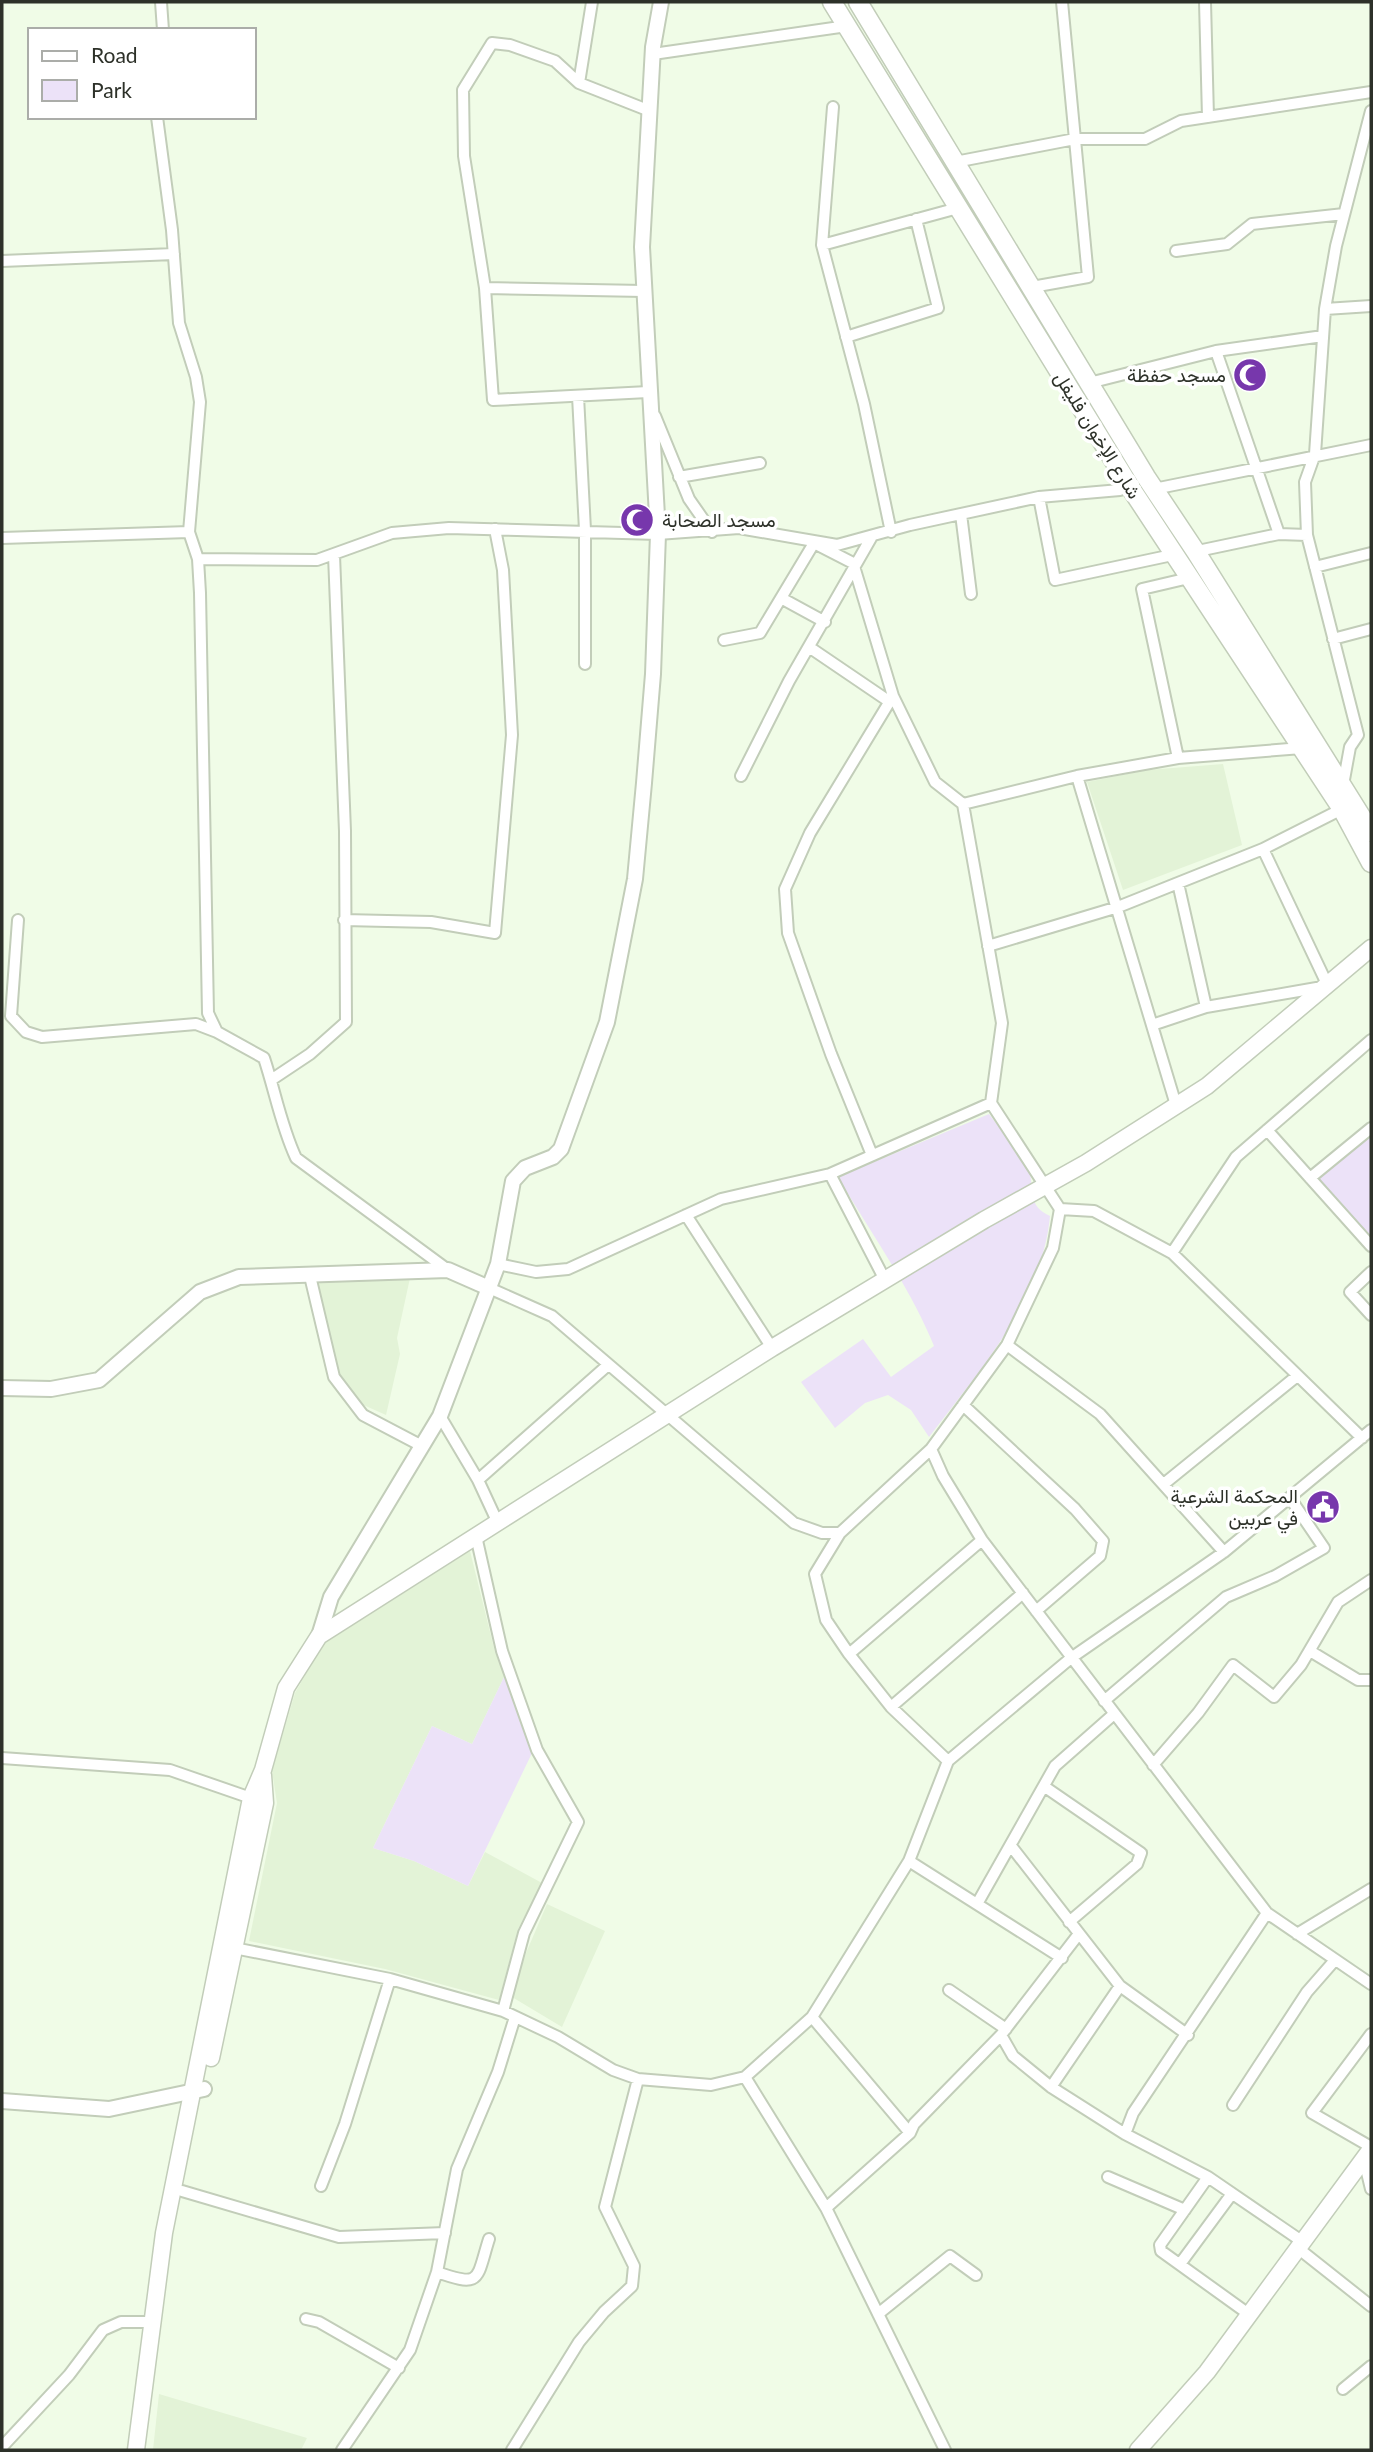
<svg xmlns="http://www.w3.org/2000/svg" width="1373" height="2452" viewBox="0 0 1373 2452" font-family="Lato,Vazirmatn,sans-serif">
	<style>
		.built { fill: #e3f3d7 }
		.green { fill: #ece2f8 }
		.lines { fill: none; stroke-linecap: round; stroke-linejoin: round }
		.minor-casing { stroke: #c2cdb9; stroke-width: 14 }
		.tertiary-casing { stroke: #c2cdb9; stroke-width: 18 }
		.secondary-casing { stroke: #c2cdb9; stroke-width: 19 }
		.primary-casing { stroke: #c2cdb9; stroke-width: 21 }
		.minor { stroke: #fff; stroke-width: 10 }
		.tertiary { stroke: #fff; stroke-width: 14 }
		.secondary { stroke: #fff; stroke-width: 16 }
		.primary { stroke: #fff; stroke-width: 18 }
		.labels { text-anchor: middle; stroke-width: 7; stroke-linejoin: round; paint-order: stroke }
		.poi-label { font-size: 19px; fill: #2d3129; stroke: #fff; text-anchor: end }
		.street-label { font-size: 19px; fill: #2d3129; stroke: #fff }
	</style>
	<rect width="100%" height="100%" fill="#f0fce7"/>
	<path class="built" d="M1223 764 1242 845 1123 890 1087 782 1147 770Z
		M410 1278 397 1338 400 1354 386 1415 359 1403 337 1370 314 1281Z
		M470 1551 495 1652 505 1675 472 1744 432 1726 373 1848 414 1861 468 1886 485 1852 542 1883 518 1929 499 2000 385 1969 249 1941 277 1803 272 1771 295 1693 323 1644Z
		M547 1904 605 1931 562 2027 512 1997 526 1953Z
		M159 2394 307 2438 301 2450H153Z"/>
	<path class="green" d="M989 1114C998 1127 1027 1159 1030 1174 1034 1192 1028 1206 1050 1216 1042 1301 979 1371 929 1437L911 1410 888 1395 865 1403 835 1428 801 1382 863 1339 891 1377 934 1346C910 1287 870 1232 838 1177Z
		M1371 1133V1240L1317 1179Z
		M505 1675 533 1751 468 1886 414 1861 373 1848 432 1726 472 1744Z"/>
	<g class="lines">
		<g class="minor-casing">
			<path id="minor" d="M161 2 163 30
				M1205 2 1208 117
				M653 54 847 26
				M579 83 592 2
				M833 107 822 245 864 404 891 532
				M157 117 172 230 179 323 196 377 200 402 189 532 198 559 200 593 208 1013 217 1032 264 1058C275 1091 281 1126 296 1158L448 1270
				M955 162 1075 139H1145L1181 121 1371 92
				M822 245 958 208
				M1176 251 1227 244 1252 224 1344 214
				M2 261 174 254
				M1032 287 1088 277 1062 2
				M485 288 464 156 463 90 492 43 510 45 555 61 579 83 650 111
				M644 291 485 288 493 400 648 392
				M1325 309 1371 306
				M846 337 938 308 916 219
				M1089 383 1216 351
				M578 396 585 530V664
				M655 416 689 499 712 532
				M679 477 760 463
				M1154 489 1371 445
				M1039 497 1055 580 1177 554
				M961 514 971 594
				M1279 534 1216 351 1323 336
				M2 538 189 532
				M1193 552 1279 534 1307 535
				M198 559 317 560 392 533 449 528 658 534 739 528 837 545 910 525 1039 497 1120 490 1134 484
				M1315 567 1371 553
				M781 598 825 622
				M1333 639 1371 629
				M724 640 760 633 814 543
				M809 647 890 702
				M1178 758 1142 589 1189 578
				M741 776 789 681 871 538
				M1077 776 1176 1105
				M1343 785 1350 747 1358 735 1307 535 1305 482 1315 454 1325 309 1336 246 1371 111
				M963 804 1077 776 1178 758 1302 748
				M1178 883 1206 1007
				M18 920 11 1016 26 1032 42 1037 196 1024 217 1032
				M344 920 431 922 495 933 512 735 503 570 495 529
				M988 946 1118 907 1263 849 1342 809
				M1152 1025 1206 1007 1328 986 1263 849
				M271 1080 310 1054 346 1022 345 831 334 555
				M1267 1130 1371 1246
				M872 1155 831 1054 788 933 785 889 810 833 893 696
				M830 1174 885 1280
				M1310 1178 1371 1128
				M1060 1209 1094 1211 1172 1253 1362 1438
				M686 1215 772 1348
				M1172 1253 1236 1157 1371 1040
				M498 1264 536 1272 568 1269 721 1199 830 1174 991 1103
				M1371 1272 1350 1292 1371 1315
				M310 1276 334 1377 363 1415 422 1446
				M489 1288 552 1316 794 1523 822 1533H840L931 1449 1007 1345 1053 1248 1060 1209 991 1103 1002 1023 963 804 935 782 893 696 853 563 814 543
				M1007 1345 1100 1414 1224 1552
				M963 1405 1075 1509 1103 1541 1100 1556 1036 1611
				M440 1416 478 1480 497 1521
				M931 1449 943 1476 982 1540 1267 1913 1371 1984
				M478 1480 608 1365
				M1165 1483 1297 1376
				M840 1533 815 1574 826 1620 849 1654 891 1707 948 1761
				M476 1536 502 1651 537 1750 578 1822 524 1933 503 2011
				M1310 1651 1358 1680H1371
				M849 1654 982 1540
				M1104 1701 1226 1597 1275 1576 1324 1548 1290 1498
				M891 1707 1023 1593
				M2 1758 170 1770 251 1798
				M1153 1765 1198 1713 1233 1665 1274 1697 1301 1665 1338 1602 1371 1580
				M1045 1787 1141 1853 1137 1864 1069 1922
				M1011 1846 1120 1986 1188 2035
				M909 1861 1062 1958
				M977 1904 1055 1766 1114 1714
				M1297 1934 1371 1889
				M234 1948 390 1979 503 2011 558 2037 613 2070 638 2079 711 2085 745 2077 812 2017 909 1861 948 1761 1071 1658 1224 1552 1371 1430
				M949 1990 1006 2029
				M812 2017 910 2133
				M1371 2034 1312 2113 1371 2147
				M1001 2035 1013 2056 1051 2087 1125 2134 1208 2177 1303 2242
				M745 2077 826 2208 945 2450
				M1051 2087 1120 1986
				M1233 2105 1307 1992 1335 1960
				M1125 2134 1133 2113 1267 1913
				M1364 2160 1371 2189
				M1108 2177 1185 2210
				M1208 2177 1160 2245 1161 2251 1250 2315
				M321 2186 345 2124 390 1979
				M182 2191 339 2237 445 2233
				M826 2208 910 2133 914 2124 1001 2035 1078 1935
				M1299 2249 1371 2306
				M1180 2264 1231 2195
				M437 2272C482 2288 476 2280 489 2239
				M878 2314 950 2256 976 2275
				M306 2319 319 2322 399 2368
				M1343 2389 1371 2366
				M2 2447 69 2375 103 2330 121 2322H151
				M342 2450 410 2350 437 2272 457 2169 498 2072 515 2017
				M512 2450 579 2342 604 2312 632 2286 634 2266 605 2207 638 2079"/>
		</g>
		<g class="tertiary-casing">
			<path id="tertiary" d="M2 1388 51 1389 99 1380 200 1292 239 1277 448 1270 489 1288
				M319 1636 331 1597 440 1416 498 1264 513 1181 525 1168 553 1157 561 1149 607 1022 635 879 644 783 653 674 658 534 642 247 653 47 661 2
				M2 2101 109 2109 204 2089"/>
		</g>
		<g class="secondary-casing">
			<path id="secondary" d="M211 2058 265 1803 263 1775
				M136 2450 164 2233 251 1798 263 1770 286 1688 319 1636 772 1348 984 1220 1086 1163 1207 1086 1371 948
				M1138 2450 1207 2372 1371 2149"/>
		</g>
		<g class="primary-casing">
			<path id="primary" d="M832 2 1130 487 1342 809 1371 863
				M858 2 1146 477 1196 552 1371 832"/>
		</g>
		<use href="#minor" class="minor"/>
		<use href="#tertiary" class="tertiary"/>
		<use href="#secondary" class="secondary"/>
		<use href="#primary" class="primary"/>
	</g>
	<defs>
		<g id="mosque-disc" transform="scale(1.75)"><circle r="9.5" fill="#7737ac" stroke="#fff"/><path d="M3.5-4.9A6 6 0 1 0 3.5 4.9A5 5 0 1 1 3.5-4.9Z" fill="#fff"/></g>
		<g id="civic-disc" transform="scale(1.75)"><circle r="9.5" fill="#7737ac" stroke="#fff"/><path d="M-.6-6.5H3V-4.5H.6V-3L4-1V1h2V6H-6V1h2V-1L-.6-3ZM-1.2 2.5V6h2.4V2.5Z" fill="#fff"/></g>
	</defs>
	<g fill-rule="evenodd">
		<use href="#mosque-disc" x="1250" y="375"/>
		<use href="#mosque-disc" x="637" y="520"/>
		<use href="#civic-disc" x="1323" y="1507"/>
	</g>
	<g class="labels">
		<g class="poi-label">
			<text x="1226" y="382">مسجد حفظة</text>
			<text x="662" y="527" text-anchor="start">مسجد الصحابة</text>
			<text x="1298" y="1503">المحكمة الشرعية<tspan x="1298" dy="22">في عربين</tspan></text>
		</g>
		<g class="street-label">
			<text transform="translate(1098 435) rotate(58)" y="7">شارع الإخوان فليفل</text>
		</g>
	</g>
	<rect width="1373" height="2452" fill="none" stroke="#2d3129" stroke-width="7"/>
	<rect x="28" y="28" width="228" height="91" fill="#ffffff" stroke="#abada9" stroke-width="2"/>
	<rect x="42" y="51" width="35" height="10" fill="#ffffff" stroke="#abada9" stroke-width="2"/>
	<text x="91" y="63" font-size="21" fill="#2d3129">Road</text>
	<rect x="42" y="80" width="35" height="21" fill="#ece2f8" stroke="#abada9" stroke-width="2"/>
	<text x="91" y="98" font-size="21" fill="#2d3129">Park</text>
</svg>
